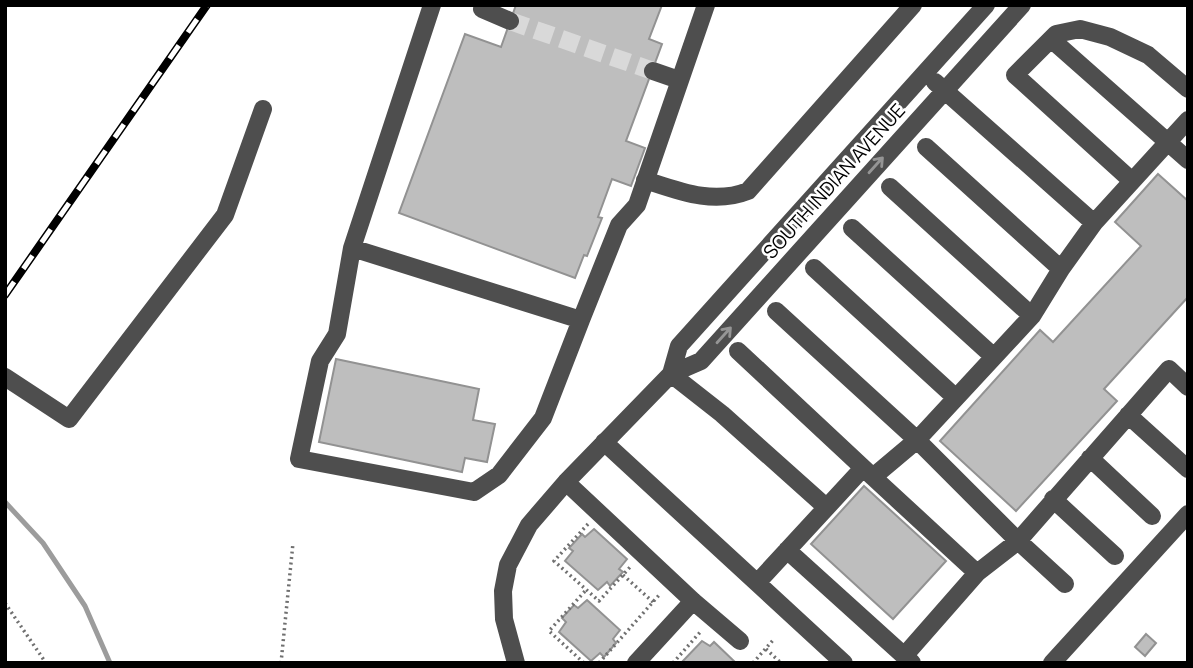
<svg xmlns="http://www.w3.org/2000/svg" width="1193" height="668" viewBox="0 0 1193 668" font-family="Manrope,sans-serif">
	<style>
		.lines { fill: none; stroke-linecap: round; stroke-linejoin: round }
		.stream { stroke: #9c9c9c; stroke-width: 5 }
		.building { fill: #bebebe; stroke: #929292; stroke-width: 2 }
		.minor-tunnel { stroke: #d9d9d9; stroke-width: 18; stroke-dasharray: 18 9; stroke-linecap: butt }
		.path { stroke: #707070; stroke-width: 3.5; stroke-dasharray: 2 3.5; stroke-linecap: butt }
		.minor { stroke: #4e4e4e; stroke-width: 18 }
		.rail-casing { stroke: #000; stroke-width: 8 }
		.rail { stroke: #fff; stroke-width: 5; stroke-dasharray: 16; stroke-linecap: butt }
		.oneway { stroke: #959595 }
		.labels { text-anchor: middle; stroke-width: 5; stroke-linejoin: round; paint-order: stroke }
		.street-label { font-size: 19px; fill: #000; stroke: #fff }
	</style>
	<rect width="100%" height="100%" fill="#fff"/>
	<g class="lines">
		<path class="stream" d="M5 502 43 543 85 606 110 663"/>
	</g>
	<path class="building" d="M516 5H662L649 39 662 44 626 141 645 148 631 186 612 179 598 217 602 218 587 256 584 255 575 278 399 213 465 34 501 47Z
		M1158 174 1188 201V297L1104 389 1117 401 1016 511 940 441 1040 330 1053 342 1141 246 1115 222Z
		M336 359 479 389 473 420 495 424 487 462 465 458 462 472 319 442Z
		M864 486 946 561 893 619 811 544Z
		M594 529 627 559 619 569 623 572 610 586 607 582 598 590 565 561 573 551 569 548 582 534 585 537Z
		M587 600 620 630 613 639 616 643 604 657 600 653 591 661 559 632 566 622 562 618 574 605 578 608Z
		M1146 634 1156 643 1145 656 1135 647Z
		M702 641 710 646 714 642 736 663H681Z"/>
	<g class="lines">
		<path class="minor-tunnel" d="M510 21 653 71"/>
		<path class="path" d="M588 524 554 561 599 601 632 565
			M623 575 653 602
			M5 603 46 663
			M766 649 781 663
			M281 663 293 543
			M584 663 549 631 586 590
			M599 663 660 594
			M673 663 702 630
			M753 663 774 639"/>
		<path class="minor" d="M432 5 352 248 337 334 320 361 299 459 474 492 499 475 543 418 581 320
			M482 9 510 21
			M1051 39 1188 160
			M653 71 679 80
			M935 82 1094 223
			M926 147 1061 269
			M645 180C679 191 713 205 748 191L913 5
			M1132 181 1015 75 1056 34 1080 29 1110 37 1148 55 1188 89
			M890 187 1032 316
			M852 228 994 357
			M352 248 581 320 619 225 637 205 706 5
			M814 268 956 398
			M776 311 917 440 1018 541 1065 584
			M738 351 873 477 917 440 1032 316 1061 269 1094 223 1188 120
			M671 374 679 346 986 5
			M671 374 722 414 826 507
			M5 377 69 419 225 215 263 109
			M1128 415 1188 469
			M604 442 844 663
			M1090 458 1152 516
			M873 477 977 573 905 655
			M566 482 693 601 740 641
			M1053 499 1115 556
			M787 550 912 663
			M977 573 1018 541 1169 369 1188 387
			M757 583 863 468
			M516 663 504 619 503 591 508 565 529 525 566 482 671 374 701 361 1022 5
			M636 663 693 601
			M1052 663 1188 514"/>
		<g class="rail-casing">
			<path id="rail" d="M5 295 207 5"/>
		</g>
		<use href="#rail" class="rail"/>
	</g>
	<defs><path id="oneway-shaft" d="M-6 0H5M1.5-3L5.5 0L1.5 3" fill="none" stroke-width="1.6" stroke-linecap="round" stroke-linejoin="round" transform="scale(1.75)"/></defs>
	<g class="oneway">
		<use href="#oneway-shaft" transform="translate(876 165) rotate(-48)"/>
		<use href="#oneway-shaft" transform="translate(724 335) rotate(-48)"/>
	</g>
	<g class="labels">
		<g class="street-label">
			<text transform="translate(834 181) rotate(-48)" y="7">SOUTH INDIAN AVENUE</text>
		</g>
	</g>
	<rect width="1193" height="668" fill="none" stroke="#000000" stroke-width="14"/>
</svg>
